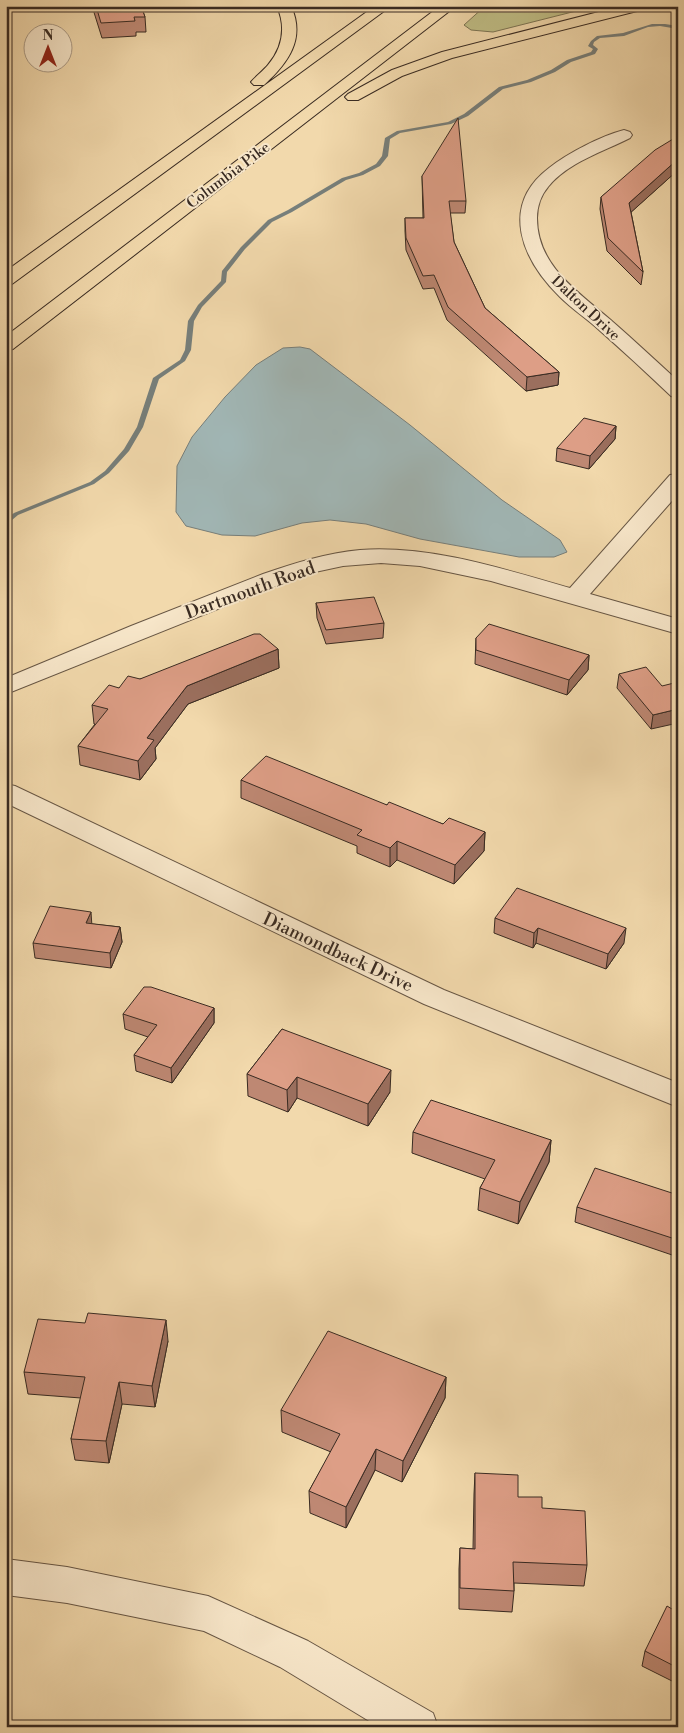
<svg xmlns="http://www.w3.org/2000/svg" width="684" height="1733" viewBox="0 0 684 1733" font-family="'Libre Bodoni',serif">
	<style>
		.green { fill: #c0be86; stroke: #7c7454 }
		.water { fill: #a1b7b6; stroke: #777f7b }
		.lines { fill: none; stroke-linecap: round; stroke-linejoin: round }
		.stream { fill: #777f7b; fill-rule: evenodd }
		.minor-casing { stroke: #675644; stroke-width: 2 }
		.highway-casing { stroke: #392b22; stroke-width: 2 }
		.minor { fill: #f7e6c9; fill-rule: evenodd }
		.highway { fill: #f2d9ac; fill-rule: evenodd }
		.wall { fill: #be8873; stroke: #392b22 }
		.shaded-wall { fill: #9b6f5e; stroke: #392b22 }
		.building { fill: #dd9e86; stroke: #392b22 }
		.labels { text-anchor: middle; stroke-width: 4; stroke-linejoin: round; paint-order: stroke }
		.far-street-label { font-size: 15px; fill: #392b22; stroke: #f7e6c9 }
		.street-label { font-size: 18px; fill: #392b22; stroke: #f7e6c9 }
	</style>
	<rect width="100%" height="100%" fill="#f2d9ac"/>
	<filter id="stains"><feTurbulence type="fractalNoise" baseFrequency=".004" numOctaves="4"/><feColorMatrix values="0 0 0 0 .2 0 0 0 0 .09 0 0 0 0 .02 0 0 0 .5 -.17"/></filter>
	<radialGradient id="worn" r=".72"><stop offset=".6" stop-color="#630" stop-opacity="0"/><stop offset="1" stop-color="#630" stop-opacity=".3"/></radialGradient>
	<path class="green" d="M485 6H596L493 32 471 30 464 25Z"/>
	<path class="water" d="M300 347 310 349 410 425 502 500 560 540 567 552 554 557H519L420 539 366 524 330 520 302 523 255 536 222 535 186 526 176 512 177 466 192 437 225 397 256 365 283 348Z"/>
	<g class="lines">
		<path class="stream" d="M652 24H665L678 26V29L660 26 648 27 624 36 600 38 594 42 593 45 598 49 595 54 571 62 555 72 531 82 503 89 468 116 451 124 400 133 390 139 388 156 380 166 363 175 346 180 292 212 272 222 245 249 227 272 226 282 202 307 194 321 191 350 185 361 159 379 143 427 129 451 109 473 94 484 18 515 6 525V519L14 513 90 482 105 471 124 449 137 427 153 378 180 360 185 350 188 321 198 305 221 281 222 271 241 247 268 220 288 210 342 178 359 173 376 164 382 156 385 138 397 131 448 122 464 114 499 87 527 80 551 70 567 60 591 52 593 49 588 46 591 41 597 36 623 33Z"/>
		<g class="minor-casing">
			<path id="minor" d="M624 130 630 132 632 135 630 138C603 152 568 162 548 187 541 195 537 207 537 218 537 267 580 293 613 322 635 341 656 361 678 381V398L671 396C647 373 623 351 598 329 586 318 572 309 560 297 522 260 499 206 549 168 568 153 601 136 624 130Z
				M678 474V494L590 594 678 619V634L491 581 420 566 381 563 343 566 315 572 280 584 6 694V678L131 626 263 574C295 563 327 553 360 550 431 545 503 569 570 588L670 475Z
				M6 784 15 786 444 990 678 1083V1107L424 1004 6 803Z
				M6 1559 67 1567 208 1596 308 1641 433 1713 438 1727H379L280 1667 204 1631 67 1603 6 1595Z"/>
		</g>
		<g class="highway-casing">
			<path id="highway" d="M277 6H291C306 39 288 63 264 85H254L251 82C256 76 263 71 268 65 283 47 286 27 277 6Z
				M375 6H391L12 284 6 285V271Z
				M440 6H456L13 349 6 351V336Z
				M622 6H647L645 9 452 58 402 76 358 100H348L345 97 348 94 392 70 442 52Z"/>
		</g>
		<use href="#minor" class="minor"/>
		<use href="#highway" class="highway"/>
	</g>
	<path class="wall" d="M92 6H141L145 17 146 32H136V36L102 38Z
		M678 136V170L631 212 643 272 641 285 607 251 600 209 601 197Z
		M422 176 466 201 465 213H450L454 242 485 308 559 372 558 385 526 391 447 320 434 288 423 289 406 250 405 231V218H423Z
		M616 426 615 439 589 469 556 461 557 448Z
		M316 603 384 623 383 638 326 644 317 618Z
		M476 638 589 655 588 670 567 695 475 664Z
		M278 649 279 668 188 704 155 748 156 759 140 780 80 765 78 746 95 724H94L92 705 119 688 140 679Z
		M619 674 662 686 651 729 617 688Z
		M241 780 387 805 443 824 485 832 484 851 454 884 397 860 390 867 357 853V846L241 798Z
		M495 918 624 943 606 969 536 943 533 948 494 933Z
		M92 924 120 927 122 942 111 968 35 958 33 943Z
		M214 1008V1023L172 1083 136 1071 134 1055 148 1037 125 1029 123 1014Z
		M282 1029 390 1092 368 1126 297 1098 288 1112 248 1096 247 1074Z
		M413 1132 551 1140 549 1162 518 1224 478 1210 480 1188 485 1179 412 1153Z
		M678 1195V1257L575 1222 577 1207Z
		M168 1341 155 1407 122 1404 109 1463 75 1460 71 1439 81 1398 28 1394 24 1372Z
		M446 1377 445 1398 402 1482 375 1470 346 1528 310 1513 309 1491 331 1452 282 1432 281 1410Z
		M475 1473 518 1497 587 1565 584 1586 514 1583V1591L512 1612 459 1609V1569L460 1548 473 1549 474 1494Z
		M678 1610V1684L642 1666 645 1651Z"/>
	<path class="shaded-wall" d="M678 159V170L628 215 629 203Z
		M559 372 558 385 526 391 527 377Z
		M616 426 615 439 589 469 590 456Z
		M278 649 279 668 188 704 155 748 156 759 140 780 138 761 147 738 187 686Z
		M589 655 588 670 567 695 569 680Z
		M678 709V723L651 729 653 715Z
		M485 832 484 851 454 884 455 865Z
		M397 841V860L390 867V848Z
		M91 912 92 927 86 923Z
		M120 927 122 942 111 968 110 953Z
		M538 928 536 943 533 948 534 933Z
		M626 928 624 943 606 969 608 954Z
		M214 1008V1023L172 1083 171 1068Z
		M391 1070 390 1092 368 1126V1104Z
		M297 1077V1098L288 1112 287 1090Z
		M551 1140 549 1162 518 1224 520 1202Z
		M166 1320 168 1341 155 1407 152 1386Z
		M446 1377 445 1398 402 1482 403 1461Z
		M119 1382 122 1404 109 1463 106 1441Z
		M376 1449 375 1470 346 1528V1507Z"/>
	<path class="building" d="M96 6H141L145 17H134L135 21 101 23Z
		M458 118 466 201H449L454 242 485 308 559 372 527 377 448 307 434 275 423 276 406 238 405 218H424L422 176Z
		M678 136V159L629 203 643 272 608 238 601 197 655 150Z
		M584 418 616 426 590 456 557 448Z
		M374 597 384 623 326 630 316 603Z
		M489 624 589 655 569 680 476 650V638Z
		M254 634H260L278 649 187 686 147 738 154 740 138 761 78 746 108 709 92 705 109 685 119 688 128 676 140 679Z
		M646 667 662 686 678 682V709L653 715 619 674Z
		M266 756 387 805 389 802 443 824 449 818 485 832 455 865 397 841 390 848 357 835 362 830 241 780Z
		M517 888 626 928 608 954 538 928 534 933 495 918Z
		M50 906 91 912 86 923 120 927 110 953 33 943Z
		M144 987H151L214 1008 171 1068 134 1055 157 1025 123 1014Z
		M282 1029 391 1070 368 1104 297 1077 287 1090 247 1074Z
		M431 1100 551 1140 520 1202 480 1188 495 1160 413 1132Z
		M595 1168 678 1195V1240L577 1207Z
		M88 1313 166 1320 152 1386 119 1382 106 1441 71 1439 85 1377 24 1372 38 1319 85 1323Z
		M328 1331 446 1377 403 1461 376 1449 346 1507 309 1491 340 1434 281 1410Z
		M475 1473 518 1475V1497H542V1508L585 1511 587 1565 513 1562 514 1591 460 1588V1548L475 1549Z
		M667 1606 677 1612 678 1610V1668L645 1651Z"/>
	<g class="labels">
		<g class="far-street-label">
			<text transform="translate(228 175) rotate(-37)" y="5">Columbia Pike</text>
			<text transform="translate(586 308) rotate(43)" y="5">Dalton Drive</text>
		</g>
		<g class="street-label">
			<text transform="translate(250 590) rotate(-20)" y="6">Dartmouth Road</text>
			<text transform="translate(338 952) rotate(25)" y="6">Diamondback Drive</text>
		</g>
	</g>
	<rect width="684" height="1733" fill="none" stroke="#f2d9ac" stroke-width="25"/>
	<rect x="8" y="8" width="669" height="1718" fill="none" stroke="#392b22" stroke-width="2.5"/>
	<rect x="12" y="12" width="659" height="1708" fill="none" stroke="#392b22"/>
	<g transform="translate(48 48)"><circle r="24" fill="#f7e6c9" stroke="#ab9b86"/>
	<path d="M0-4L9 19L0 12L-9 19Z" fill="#8f2418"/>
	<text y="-8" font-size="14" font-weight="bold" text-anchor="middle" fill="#392b22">N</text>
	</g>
	<rect width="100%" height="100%" filter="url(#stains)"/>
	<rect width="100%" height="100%" fill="url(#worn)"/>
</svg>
